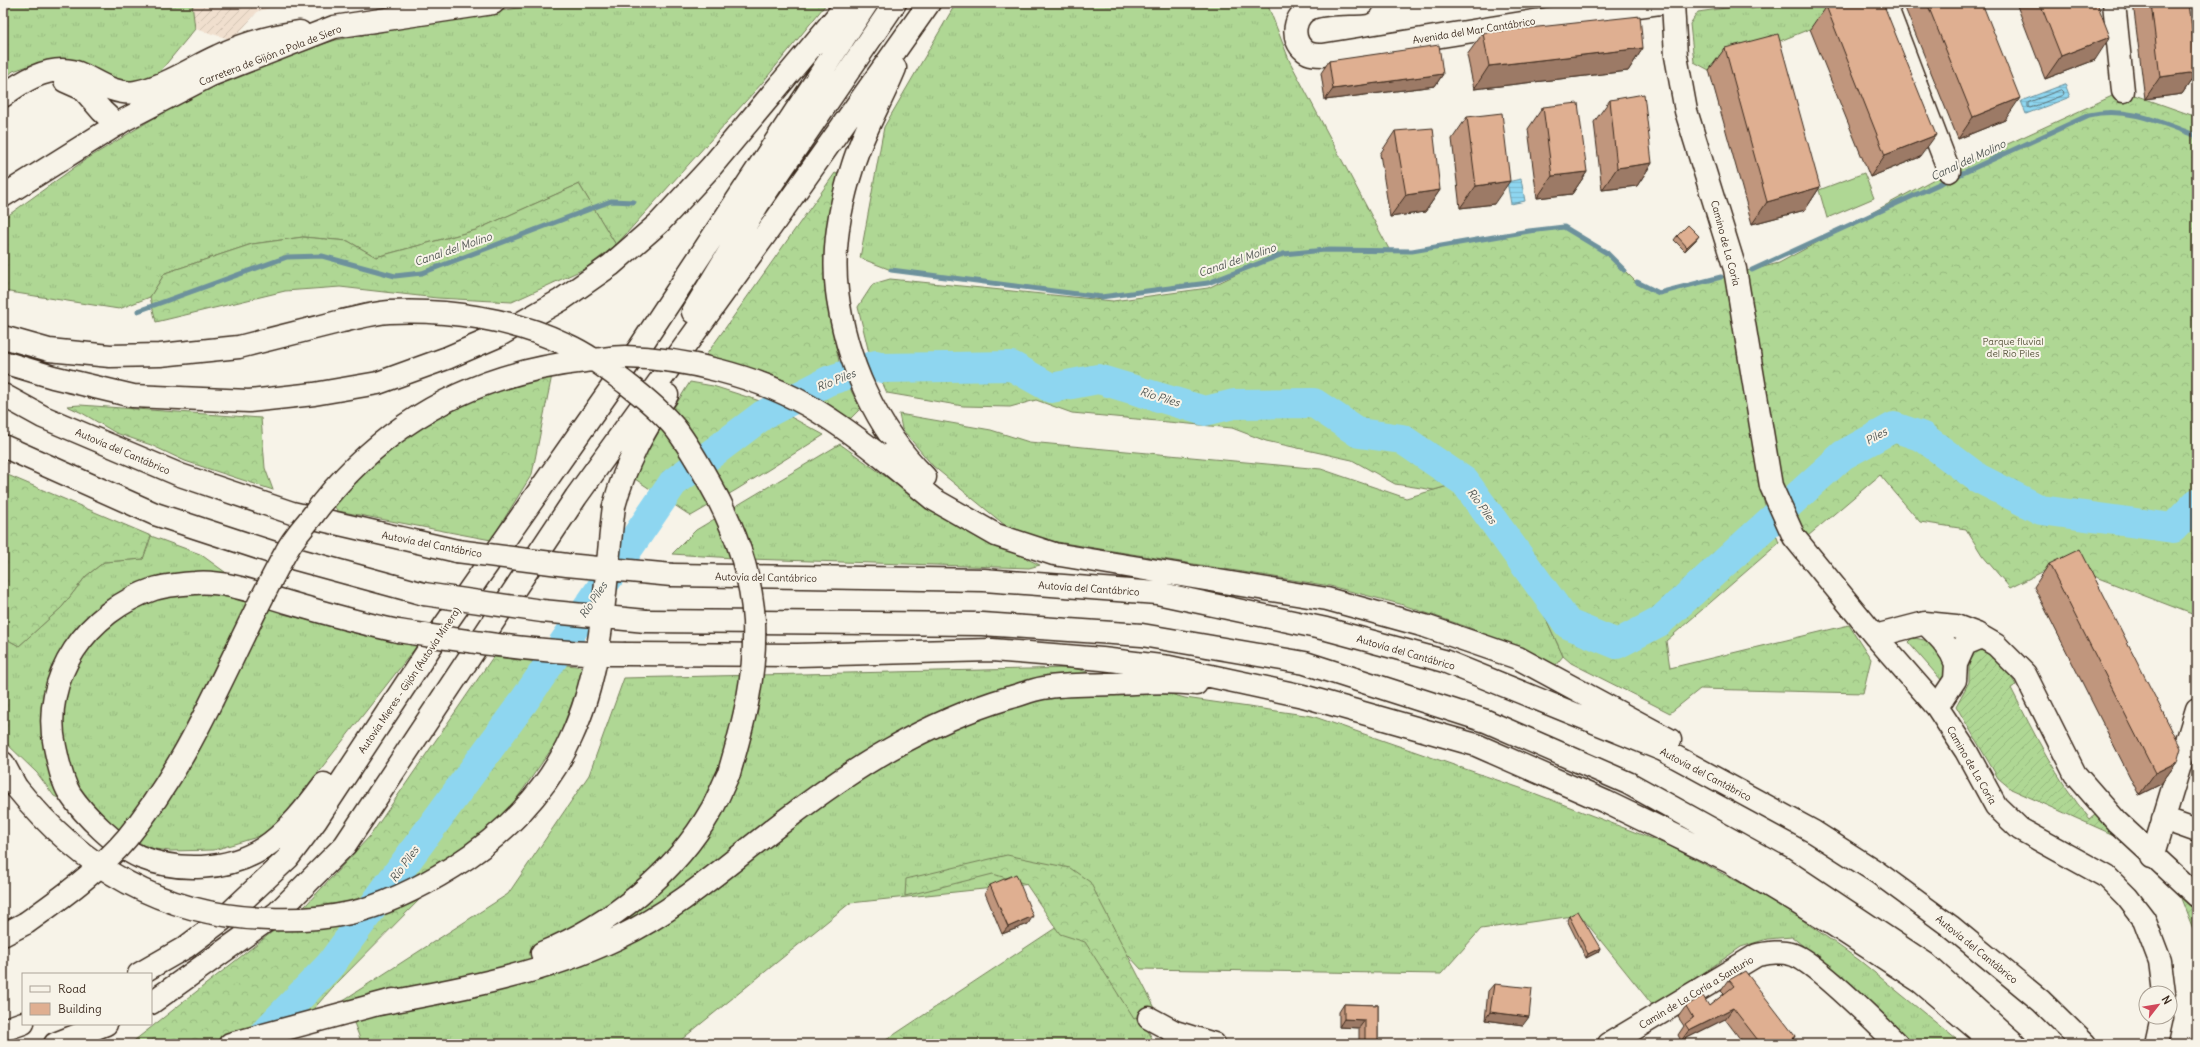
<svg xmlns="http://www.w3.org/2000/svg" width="2200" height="1047" viewBox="0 0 2200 1047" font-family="Delius,sans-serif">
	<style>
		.industrial { fill: url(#industrial-furrows) }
		.grass { fill: url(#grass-tufts); stroke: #758059 }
		.forest { fill: url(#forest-crowns); stroke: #758059 }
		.garden { fill: url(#garden-furrows); stroke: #758059 }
		.pitch { fill: #afd794; stroke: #758059 }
		.water { fill: url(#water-rules); stroke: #6d919c }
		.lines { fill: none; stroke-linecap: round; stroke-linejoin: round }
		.shore { stroke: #5c6f72; stroke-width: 1 }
		.stream { stroke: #6d919c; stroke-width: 5 }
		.river { stroke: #8ed6f0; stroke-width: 30 }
		.minor-casing { stroke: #3b2a1e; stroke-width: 25 }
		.highway-casing { stroke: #3b2a1e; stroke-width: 25 }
		.minor { stroke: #f7f3e8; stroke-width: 22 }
		.highway { stroke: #f7f3e8; stroke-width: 22 }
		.highway-bridge-casing { stroke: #3b2a1e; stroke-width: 25; stroke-linecap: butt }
		.highway-bridge { stroke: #f7f3e8; stroke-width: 22 }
		.wall { fill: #c0967d; stroke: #3b2a1e }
		.shaded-wall { fill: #9c7a66; stroke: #3b2a1e }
		.building { fill: #dfaf91; stroke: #3b2a1e }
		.labels { text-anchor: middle; stroke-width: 4; stroke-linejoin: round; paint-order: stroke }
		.street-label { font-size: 10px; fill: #3b2a1e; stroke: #f7f3e8 }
		.park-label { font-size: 10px; fill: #58553c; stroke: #f7f3e8 }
		.water-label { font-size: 11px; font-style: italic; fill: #505552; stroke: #f7f3e8 }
	</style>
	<defs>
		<pattern id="industrial-furrows" width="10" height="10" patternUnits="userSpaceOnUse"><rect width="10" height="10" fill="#f0dfce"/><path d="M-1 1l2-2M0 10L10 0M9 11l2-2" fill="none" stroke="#cfc0b0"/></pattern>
		<pattern id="grass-tufts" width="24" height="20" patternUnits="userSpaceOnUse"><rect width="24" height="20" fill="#afd794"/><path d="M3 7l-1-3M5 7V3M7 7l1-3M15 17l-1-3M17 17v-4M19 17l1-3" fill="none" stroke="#97b97f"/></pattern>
		<pattern id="forest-crowns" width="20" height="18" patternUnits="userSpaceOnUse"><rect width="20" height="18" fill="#afd794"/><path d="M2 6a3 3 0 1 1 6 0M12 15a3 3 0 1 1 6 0" fill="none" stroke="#97b97f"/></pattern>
		<pattern id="garden-furrows" width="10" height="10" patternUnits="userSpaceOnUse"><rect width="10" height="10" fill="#afd794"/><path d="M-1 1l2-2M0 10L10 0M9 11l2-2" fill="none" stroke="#97b97f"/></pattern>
		<pattern id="water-rules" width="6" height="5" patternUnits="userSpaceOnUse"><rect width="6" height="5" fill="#8ed6f0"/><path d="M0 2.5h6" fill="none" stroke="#7bb8cd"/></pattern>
	</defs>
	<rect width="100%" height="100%" fill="#f7f3e8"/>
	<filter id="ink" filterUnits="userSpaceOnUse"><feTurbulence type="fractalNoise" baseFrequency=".025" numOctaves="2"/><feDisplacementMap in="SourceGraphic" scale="8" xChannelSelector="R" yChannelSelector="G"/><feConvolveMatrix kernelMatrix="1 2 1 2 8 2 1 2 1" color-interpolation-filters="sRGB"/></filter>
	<g filter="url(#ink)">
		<path class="industrial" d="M192 3H291L258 11 233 40 195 29Z"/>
		<path class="grass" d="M3 3H192L195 29 153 80 118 83 62 59 31 65 13 71 3 80Z
			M546 3H827L763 82 616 245 579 184 476 230 376 257 348 241 303 237 252 244 165 273 150 297 119 309 3 291V219L82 162 177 104 250 66 336 40Z
			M956 3H1267L1290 62 1390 251 1325 250 1283 254 1208 283 1101 297 891 270 860 258 884 127Z
			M1787 3H1859L1861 8 1709 70 1694 62 1690 24 1698 12 1746 5 1751 9Z
			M899 414 991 430 1029 442 1321 469 1406 498 1455 484 1531 586 1563 656 1555 666 1470 628 1400 604 1330 586 1051 541 1006 526 933 466 902 429Z
			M840 444 903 489 978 536 1040 565 1029 568 749 559 672 554 696 530Z
			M151 536 200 554 283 614 417 646 287 812 264 835 214 850 170 851 155 849 145 846 110 824 54 796 37 773 3 740V637L19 646 62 607 86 576 104 562 143 559Z
			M1912 638C1936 640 1939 649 1948 669L1943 682 1908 642Z
			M1073 668 1185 698 1312 716 1526 790 1668 845 1777 902 1859 960 1962 1044H1910L1854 987 1792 937 1767 939 1741 947 1654 1007 1580 915 1481 929 1441 974 1141 969 1060 881 850 903 676 1044H362L345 999 508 894 589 775 624 678Z
			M1072 917 1140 1016 1155 1044H880Z"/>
		<path class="forest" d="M2123 91 2197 117V616L2080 571 2058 564 2010 588 1982 555 1966 529 1920 522 1880 475 1808 536 1763 499 1779 543 1666 641 1670 668 1849 625 1871 659 1863 693 1700 689 1670 713 1571 663 1563 656 1531 586 1455 484 1434 490 1395 484 1352 460 1266 441 1232 428 1072 413 1036 400 1010 407 963 406 887 393 869 353 858 307 873 284 890 279 1113 301 1208 288 1258 264 1283 254 1325 250 1412 251 1529 231 1564 227 1607 253 1639 285 1659 293 1779 263 1949 171Z
			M835 173 841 176 827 298 840 367 860 409 850 419C819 398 786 377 749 368 734 364 719 361 704 358Z
			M579 184 616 245 586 268 512 302 437 298 340 287 285 291 156 322 150 297 165 273 252 244 303 237 348 241 376 257 476 230Z
			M552 375 532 474 491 540 338 511 332 504 376 459 425 424 480 396Z
			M690 382 713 386 763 402 824 435 736 490 691 516 635 479 646 452Z
			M80 405 261 418 265 468 273 490 185 461 151 445 116 433 82 413 67 406Z
			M3 473 151 536 143 559 104 562 86 576 62 607 19 646 3 637Z
			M493 657 585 667 558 740 510 808 332 988 283 1044H130L305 906 370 836Z
			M1007 855 1070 868 1090 882 1155 1008 1134 1019 1085 942 1060 934 1026 884 993 874 905 896 906 879Z"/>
		<path class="garden" d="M1979 649C1995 655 2008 671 2016 685L2011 688C2035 735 2056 779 2090 819L2095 815 2116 836 2011 789 1998 778 1956 706 1969 682V658L1973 651Z
			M2180 896 2197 910V939Z"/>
		<path class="pitch" d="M1864 173 1874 198 1827 218 1819 190Z"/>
		<path class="water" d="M2065 84 2070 97 2026 114 2021 101Z
			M1521 179 1525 201 1511 204 1507 182Z"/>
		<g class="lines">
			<path class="shore" d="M2061 90 2064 93 2063 95 2030 108 2028 107V103Z"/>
			<path class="stream" d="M891 270 1101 297 1208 283 1283 254 1325 250 1412 251 1529 231 1564 227 1607 253 1624 270
				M1752 270 2089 115C2127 106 2162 123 2197 136
				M1637 282 1659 293 1721 277
				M138 311 287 257 322 256 395 276 422 273 611 201 634 202"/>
			<path class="river" d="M254 1044 330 965 524 701 673 483 763 415 828 381 876 365 881 368 1012 366 1051 388 1098 379 1205 411 1234 404 1314 403 1359 433 1402 439 1465 482 1568 624 1617 644 1659 622 1843 455 1894 427 1923 437 1978 478 2041 510 2173 528 2197 503"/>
			<g class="minor-casing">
				<path id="minor" d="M1363 3C1349 4 1324 3 1311 8 1293 15 1290 39 1305 51 1310 55 1317 55 1323 55L1578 14 1660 3
					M1673 3 1676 56 1686 111 1735 269 1771 486 1794 537 1875 636 1937 707 1966 751 1996 806 2020 829 2107 877 2127 897 2144 919 2160 961 2164 993
					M1885 3 1949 171
					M2114 3 2123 91
					M65 81 83 89 102 111 117 125
					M3 96C25 79 56 61 83 75 99 83 116 95 135 92 165 87 191 68 218 56 245 43 271 36 300 32
					M3 196 126 119 211 75 334 27 493 3
					M1925 623C1938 636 1950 646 1956 664
					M1875 636 1925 623 1956 626 1977 634 1996 645 2025 674 2075 774 2117 822 2197 896
					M1937 707 1955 680 1956 664 1965 644 1982 637
					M2163 819 2197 831
					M2152 857 2197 709
					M1149 1018 1175 1032 1214 1044
					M1609 1044 1757 955C1769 953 1779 951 1791 954 1812 959 1879 1026 1897 1044
					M2156 1044 2162 1017"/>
			</g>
			<g class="highway-casing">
				<path id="highway" d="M895 68C882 100 863 132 853 165 840 205 832 249 837 291 845 359 876 429 925 477
					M693 312 758 204 895 3
					M3 337 49 350 110 356 160 355 239 347 342 321
					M3 362 53 377 133 396 249 401 314 394 378 383 447 358 498 336 561 300 611 265 659 223 711 167 848 3
					M3 395 43 417 180 475 292 513 457 551
					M3 446 155 514 274 553 424 594
					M878 454 933 499 996 535 1054 554 1327 599 1425 626 1518 658 1670 740
					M614 506C626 462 643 433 667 395
					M672 575 984 580 1157 593 1326 629 1444 661 1663 750 1814 832 1878 873 1950 926 2041 1001 2085 1044
					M646 621 982 624 1142 635 1305 663 1486 721 1628 783 1782 868 1926 964 2015 1044
					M626 654 797 655 992 650 1102 659 1169 667 1303 696 1476 745 1606 802 1730 862 1831 923 1921 982 1992 1042
					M3 763 16 787
					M324 784C307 807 287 833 262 849 226 871 178 872 140 857 117 847 84 815 70 794 62 782 58 761 55 747 40 677 88 611 154 589 166 585 182 584 195 583 224 580 259 594 287 602 324 613 360 623 398 631
					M3 935 26 923
					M542 953C610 925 675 874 712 809 718 798 723 785 729 773
					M139 974 186 947 222 920 288 858 315 822 445 625 640 347 867 3
					M151 1003 277 913 345 845 576 497 773 224 929 3
					M379 1004C460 989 543 974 618 938 679 909 730 862 784 821 853 768 924 723 1008 698 1020 695 1031 690 1043 688 1065 684 1089 685 1111 684 1139 683 1168 680 1196 684
					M3 1030 23 1023
					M55 1044 106 1024
					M230 1044 393 1000"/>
			</g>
			<use href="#minor" class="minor"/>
			<use href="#highway" class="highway"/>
			<g class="highway-bridge-casing">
				<path id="highway-bridge" d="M342 321C357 318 373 313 389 312 446 309 514 319 565 344 588 354 607 369 627 384 644 397 662 412 676 429 688 445 699 464 709 482 733 524 751 572 754 621 756 676 744 722 729 773
					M457 551 567 565 672 575
					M424 594 542 611 646 621
					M398 631C474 642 549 654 626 654
					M16 787C81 868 162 916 268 919 296 920 323 919 350 913 386 905 421 887 453 867 503 836 547 792 571 738 605 665 604 584 614 506
					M26 923C60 899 100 870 127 838 197 753 233 647 286 552 293 538 304 527 313 515 381 424 473 373 585 361 598 360 612 357 625 357 684 358 756 376 807 405 832 419 855 436 878 454"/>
			</g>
			<use href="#highway-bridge" class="highway-bridge"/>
		</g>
		<path class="wall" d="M1903 3H1982L2005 120 1958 139Z
			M2016 3H2097L2095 60 2045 79Z
			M2133 3H2189L2197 72 2182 94 2145 99Z
			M1826 6 1920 157 1870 177 1810 29Z
			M1483 33 1643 48 1628 71 1474 89 1467 55Z
			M1725 48 1820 187 1805 210 1752 224 1709 70Z
			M1329 61 1443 74 1435 86 1325 100 1321 73Z
			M1610 100 1652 163 1637 186 1602 190 1594 122Z
			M1543 107 1587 172 1572 194 1537 198 1528 129Z
			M1467 117 1494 204 1460 208 1452 139Z
			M1395 131 1440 190 1425 212 1390 217 1380 154Z
			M1677 236 1696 240 1685 251 1674 240Z
			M2049 564 2177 762 2161 784 2139 795 2034 587Z
			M990 885 1028 924 1002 934 985 893Z
			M1569 916 1600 948 1598 952 1586 958 1567 920Z
			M1729 980 1795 1036 1790 1044H1744L1725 1019 1681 1041 1678 1035 1684 1026 1678 1017 1686 1006H1709L1724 994 1721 991Z
			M1494 984 1523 1025 1485 1020 1488 991Z
			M1344 1004 1378 1005V1044H1359V1028L1339 1027V1012Z"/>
		<path class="shaded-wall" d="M2110 37 2095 60 2045 79 2061 56Z
			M1643 48 1628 71 1474 89 1489 66Z
			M2197 72 2182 94 2145 99 2160 77Z
			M1443 74 1435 86 1325 100 1333 89Z
			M2020 98 2005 120 1958 139 1973 117Z
			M1936 135 1920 157 1870 177 1885 155Z
			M1652 163 1637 186 1602 190 1617 168Z
			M1587 172 1572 194 1537 198 1552 176Z
			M1510 181 1494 204 1460 208 1476 186Z
			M1820 187 1805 210 1752 224 1767 202Z
			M1440 190 1425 212 1390 217 1406 195Z
			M1699 236 1696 240 1685 251 1687 247Z
			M2177 762 2161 784 2139 795 2155 773Z
			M1033 916 1028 924 1002 934 1008 927Z
			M1600 948 1598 952 1586 958 1588 954Z
			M1733 1008 1725 1019 1681 1041 1689 1030Z
			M1490 1012 1529 1017 1523 1025 1485 1020Z
			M1344 1019 1365 1020 1359 1028 1339 1027Z
			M1795 1036 1790 1044H1785Z"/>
		<path class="building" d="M1835 3H1883L1936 135 1885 155 1826 6Z
			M1927 3H1982L2020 98 1973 117Z
			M2040 3H2097L2110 37 2061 56Z
			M2151 3H2189L2197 72 2160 77Z
			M1640 16 1643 48 1489 66 1483 33Z
			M1778 34 1820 187 1767 202 1725 48Z
			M1439 45 1443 74 1333 89 1329 61Z
			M1644 94 1652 163 1617 168 1610 100Z
			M1578 103 1587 172 1552 176 1543 107Z
			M1502 113 1510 181 1476 186 1467 117Z
			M1433 128 1440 190 1406 195 1395 131Z
			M1688 225 1699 236 1687 247 1677 236Z
			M2080 549 2181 748 2177 762 2155 773 2049 564Z
			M1016 874 1033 916 1008 927 990 885Z
			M1578 911 1600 948 1588 954 1569 916Z
			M1745 971 1795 1036 1785 1044H1761L1733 1008 1689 1030 1685 1024 1693 1018 1686 1006 1703 996 1709 1006 1734 986 1729 980Z
			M1494 984 1532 988 1529 1017 1490 1012Z
			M1344 1004 1378 1005V1044H1365V1020L1344 1019Z
			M1189 1040 1202 1044H1184Z"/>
	</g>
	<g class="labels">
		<g class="street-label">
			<text transform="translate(1474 30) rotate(-9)" y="4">Avenida del Mar Cantábrico</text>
			<text transform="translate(270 55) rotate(-21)" y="4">Carretera de Gijón a Pola de Siero</text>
			<text transform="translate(1726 243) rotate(75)" y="4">Camino de La Coría</text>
			<text transform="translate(123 451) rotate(23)" y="4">Autovía del Cantábrico</text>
			<text transform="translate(432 544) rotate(11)" y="4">Autovía del Cantábrico</text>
			<text transform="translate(766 577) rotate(1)" y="4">Autovía del Cantábrico</text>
			<text transform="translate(1089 588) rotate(4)" y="4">Autovía del Cantábrico</text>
			<text transform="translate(1406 652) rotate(16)" y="4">Autovía del Cantábrico</text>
			<text transform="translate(409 680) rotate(-56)" y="4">Autovía Mieres - Gijón (Autovía Minera)</text>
			<text transform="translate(1972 765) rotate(60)" y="4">Camino de La Coría</text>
			<text transform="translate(1706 774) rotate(28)" y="4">Autovía del Cantábrico</text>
			<text transform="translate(1977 949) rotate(39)" y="4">Autovía del Cantábrico</text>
			<text transform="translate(1696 992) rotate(-31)" y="4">Camín de La Coría a Santurio</text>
		</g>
		<g class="park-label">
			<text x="2013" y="345">Parque fluvial<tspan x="2013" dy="12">del Rio Piles</tspan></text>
		</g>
		<g class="water-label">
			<text transform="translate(1968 160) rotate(-25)" y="4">Canal del Molino</text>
			<text transform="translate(453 249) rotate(-19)" y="4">Canal del Molino</text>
			<text transform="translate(1237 260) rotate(-19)" y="4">Canal del Molino</text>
			<text transform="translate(836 380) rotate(-22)" y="4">Río Piles</text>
			<text transform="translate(1160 397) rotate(17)" y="4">Río Piles</text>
			<text transform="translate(1876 436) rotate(-29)" y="4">Piles</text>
			<text transform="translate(1482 506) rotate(54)" y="4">Río Piles</text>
			<text transform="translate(593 600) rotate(-56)" y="4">Río Piles</text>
			<text transform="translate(404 864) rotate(-54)" y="4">Río Piles</text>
		</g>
	</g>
	<rect width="2200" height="1047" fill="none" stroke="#f7f3e8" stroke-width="16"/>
	<rect x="8" y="8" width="2184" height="1031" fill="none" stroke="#3b2a1e" stroke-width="1.5" filter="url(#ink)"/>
	<rect x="22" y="973" width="130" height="52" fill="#f7f3e8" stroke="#aca397"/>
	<rect x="30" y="986" width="20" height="6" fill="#f7f3e8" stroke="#aca397"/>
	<text x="58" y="993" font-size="12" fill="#3b2a1e">Road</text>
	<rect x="30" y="1003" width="20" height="12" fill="#dfaf91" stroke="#aca397"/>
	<text x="58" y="1013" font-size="12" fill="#3b2a1e">Building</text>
	<g transform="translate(2158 1005) rotate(59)"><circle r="19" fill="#f7f3e8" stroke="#aca397"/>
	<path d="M0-3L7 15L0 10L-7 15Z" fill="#d1495b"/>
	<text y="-6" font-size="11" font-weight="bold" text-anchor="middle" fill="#3b2a1e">N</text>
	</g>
</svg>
